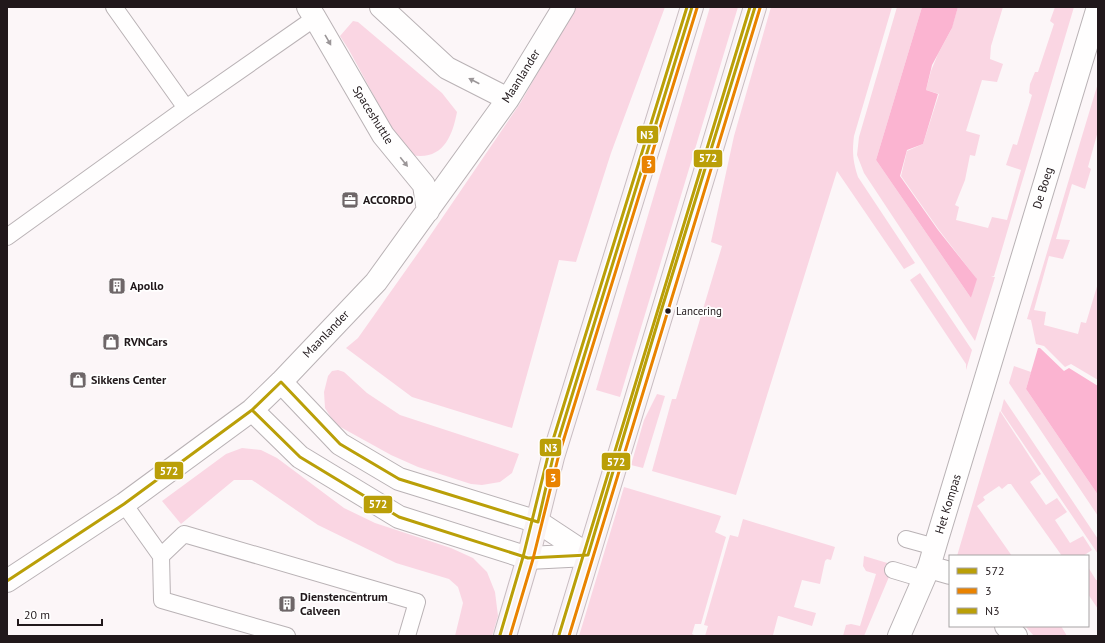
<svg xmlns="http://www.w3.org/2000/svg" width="1105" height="643" viewBox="0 0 1105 643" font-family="'PT Sans',sans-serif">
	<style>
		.green { fill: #fad6e3 }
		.water { fill: #fbb4d1 }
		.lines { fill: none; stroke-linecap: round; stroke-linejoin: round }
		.lane-casing { stroke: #b9b2b5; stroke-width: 18 }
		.street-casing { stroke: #b9b2b5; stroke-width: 24 }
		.primary-casing { stroke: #c9bdc2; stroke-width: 24 }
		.lane { stroke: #fffefe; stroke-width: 16 }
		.street { stroke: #fffefe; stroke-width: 22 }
		.primary { stroke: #f9f3f5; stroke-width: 22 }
		.bus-1-casing { stroke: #fff; stroke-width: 6 }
		.bus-2-casing { stroke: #fff; stroke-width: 6 }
		.bus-3-casing { stroke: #fff; stroke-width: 6 }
		.bus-1 { stroke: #ba9f08; stroke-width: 3 }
		.bus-2 { stroke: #e98300; stroke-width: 3 }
		.bus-3 { stroke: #ba9f08; stroke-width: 3 }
		.oneway { fill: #9b9698 }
		.bus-dot { fill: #21181b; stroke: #fff; stroke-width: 1.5 }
		.labels { text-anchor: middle; stroke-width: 3.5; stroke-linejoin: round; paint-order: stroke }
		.bus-label { font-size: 11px; fill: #21181b; stroke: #fff; text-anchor: start }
		.street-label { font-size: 12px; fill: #21181b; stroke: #fff }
		.poi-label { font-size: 12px; font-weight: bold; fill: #21181b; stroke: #fff; text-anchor: start }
		.line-badge { stroke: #fff; stroke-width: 1.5 }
		.badge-label { font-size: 11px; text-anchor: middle; font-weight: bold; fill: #fff }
	</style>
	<rect width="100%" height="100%" fill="#fcf6f8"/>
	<path class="green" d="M575 7H665L611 153 576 262 559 260 512 428 412 397 346 348 358 338 423 246 521 102Z
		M710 7H738L620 397 596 390Z
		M771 7H892L854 136C852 152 853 162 858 177L915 263 904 269 837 171 736 495 652 471 672 399H676L722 246 711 242 734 136Z
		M897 7H922L876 160 971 298 976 278 939 230 901 176 907 151 923 144 939 94 926 90 931 71 938 54 951 30 958 7H1003L991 46 990 59 1003 64 997 82 982 80 966 131 980 135 975 156 970 155 965 180 955 205 959 207 956 220 988 228 992 217 1007 220 1021 170 1006 165 1013 144 1017 145 1032 95 1029 93 1030 84 1035 72H1038L1054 24 1050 21 1055 7H1074L994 276 991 277H995L975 341 864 173 857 155 859 137Z
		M353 21 358 22 442 93 457 112C452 138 442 161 411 155L393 131 349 50 340 36Z
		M1098 83V131L1088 167 1091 169 1085 189 1072 184 1056 239 1070 240 1063 259 1049 256 1034 310 1046 312 1044 325 1078 334 1081 322 1086 323 1098 283V380L1071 364 1065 367 1044 346 1036 344 1031 320 1027 319Z
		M920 273 972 350 966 370V364L910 280Z
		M1014 366 1031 372 1026 389 1098 495V516L1009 383Z
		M338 370 344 372 367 393 400 415 519 454 512 473 500 482 482 485 471 484 418 467 391 455 335 424 325 408 324 392 328 376 332 371Z
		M657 394 665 396 643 468 631 465 644 420Z
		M1004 399 1098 539V554L1001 411Z
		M1000 411 1041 474 1030 482 1046 505 1057 498 1067 512 1055 520 1070 543 1083 536 1092 550 1083 556H1062L1011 484H1008L1002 489 999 486 983 497 985 500 977 506 1012 556H957Z
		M242 448 261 450 277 458 344 508 375 523 451 548 473 558 487 572 495 592 498 616 492 636H455L463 603 458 587 449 579 396 563 318 525 252 480H234L181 524 162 501 226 454Z
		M624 487 721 516 715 532 726 537 701 624H695L692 634 696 636H579Z
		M743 519 835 547 831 560 827 559 825 561 820 584 802 580 794 607 816 613 812 626 779 616H778L773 635 774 636H705L708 626 704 625 730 535 738 537Z
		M864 556 894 565 864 636H843L846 625 851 624 860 626 876 574 866 571 863 566Z
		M1088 567 1096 580H1098V609L1088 594Z
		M1025 626H1061L1067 636H1034Z"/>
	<path class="water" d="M922 7H958L952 28 932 65 926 90 938 94 923 144 907 150 900 176 938 230 977 279 971 298 876 160Z
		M1038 348H1040L1064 371 1069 368 1098 386V495L1026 389Z"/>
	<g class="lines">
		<g class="lane-casing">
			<path id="lane" d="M114 7 186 108
				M7 237 186 108 315 18
				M124 504 161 556 162 600 287 636
				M906 539 935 547
				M161 556 184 534 417 602 407 636
				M893 570 923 579"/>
		</g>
		<g class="street-casing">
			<path id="street" d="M308 7 315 18 383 135 424 185 428 211
				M381 7 447 68 508 99
				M281 382 340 444 399 479 538 522 588 555
				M252 410 300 457 399 517 528 558 588 555
				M929 567 950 573
				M7 581 124 504 252 410 281 382 376 282 508 99 564 7
				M1006 626 1016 636
				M899 636 929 567 936 543 1098 7"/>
		</g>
		<g class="primary-casing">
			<path id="primary" d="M505 636 528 558 553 457 692 7
				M564 636C627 426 690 216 755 7"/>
		</g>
		<use href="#lane" class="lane"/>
		<use href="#street" class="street"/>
		<use href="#primary" class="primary"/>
		<g class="bus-1-casing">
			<path id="bus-1" d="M252 410 300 457 399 517 528 558 588 555 662 308 755 7
				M7 581 124 504 252 410 281 382 340 444 399 479 538 522 553 457 692 7"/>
		</g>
		<g class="bus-2-casing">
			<path id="bus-2" d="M510 636 533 559 558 458 697 8
				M569 636 760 8"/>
		</g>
		<g class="bus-3-casing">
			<path id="bus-3" d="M500 635 523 557 548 456 687 7
				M559 635 750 7"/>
		</g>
		<use href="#bus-1" class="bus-1"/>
		<use href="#bus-2" class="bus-2"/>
		<use href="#bus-3" class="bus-3"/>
	</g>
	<defs><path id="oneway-solid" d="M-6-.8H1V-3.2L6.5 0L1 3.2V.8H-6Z"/></defs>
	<g class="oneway">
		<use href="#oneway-solid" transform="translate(328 40) rotate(60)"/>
		<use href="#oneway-solid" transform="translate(474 81) rotate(-153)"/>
		<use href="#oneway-solid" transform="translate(404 162) rotate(51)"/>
	</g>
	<defs>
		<g id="office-square" transform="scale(0.9)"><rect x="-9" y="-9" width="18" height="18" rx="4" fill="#6e6668" stroke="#fff"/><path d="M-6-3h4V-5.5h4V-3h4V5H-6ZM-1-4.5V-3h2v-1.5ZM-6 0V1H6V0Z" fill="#fff"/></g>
		<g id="building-square" transform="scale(0.9)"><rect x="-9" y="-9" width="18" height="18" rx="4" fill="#6e6668" stroke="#fff"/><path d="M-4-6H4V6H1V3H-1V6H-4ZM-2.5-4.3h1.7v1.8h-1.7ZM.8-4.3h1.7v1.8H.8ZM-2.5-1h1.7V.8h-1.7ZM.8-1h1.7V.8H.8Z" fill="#fff"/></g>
		<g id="shop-square" transform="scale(0.9)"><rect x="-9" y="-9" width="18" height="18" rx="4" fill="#6e6668" stroke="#fff"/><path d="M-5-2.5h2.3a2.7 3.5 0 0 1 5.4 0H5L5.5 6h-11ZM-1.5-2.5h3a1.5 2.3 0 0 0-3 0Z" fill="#fff"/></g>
	</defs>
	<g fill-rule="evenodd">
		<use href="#office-square" x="350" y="200"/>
		<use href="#building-square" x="117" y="286"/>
		<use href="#shop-square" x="111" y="342"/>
		<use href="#shop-square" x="78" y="380"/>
		<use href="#building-square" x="287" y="604"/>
	</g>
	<circle class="bus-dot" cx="668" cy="311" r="3.5"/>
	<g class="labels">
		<g class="bus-label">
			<text x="676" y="315">Lancering</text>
		</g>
		<g class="street-label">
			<text transform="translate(521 76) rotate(-58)" y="4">Maanlander</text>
			<text transform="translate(373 115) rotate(58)" y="4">Spaceshuttle</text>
			<text transform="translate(1043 188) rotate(-73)" y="4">De Boeg</text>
			<text transform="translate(326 334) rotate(-46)" y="4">Maanlander</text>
			<text transform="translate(948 504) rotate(-73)" y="4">Het Kompas</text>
		</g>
		<g class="poi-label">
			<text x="363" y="204">ACCORDO</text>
			<text x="130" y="290">Apollo</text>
			<text x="124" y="346">RVNCars</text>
			<text x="91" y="384">Sikkens Center</text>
			<text x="300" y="601">Dienstencentrum<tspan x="300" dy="14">Calveen</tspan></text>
		</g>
	</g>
	<g class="line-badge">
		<rect x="636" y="125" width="23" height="19" rx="4" fill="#ba9f08"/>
		<rect x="693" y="149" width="30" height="19" rx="4" fill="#ba9f08"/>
		<rect x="641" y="155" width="15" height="19" rx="4" fill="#e98300"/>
		<rect x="539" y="438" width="23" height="19" rx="4" fill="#ba9f08"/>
		<rect x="601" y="452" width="30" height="19" rx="4" fill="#ba9f08"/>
		<rect x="154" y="461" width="30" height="19" rx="4" fill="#ba9f08"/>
		<rect x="545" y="468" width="16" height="20" rx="4" fill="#e98300"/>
		<rect x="363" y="495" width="30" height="19" rx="4" fill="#ba9f08"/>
	</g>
	<g class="badge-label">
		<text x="647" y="139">N3</text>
		<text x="708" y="162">572</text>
		<text x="649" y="168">3</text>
		<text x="551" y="452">N3</text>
		<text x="616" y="466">572</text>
		<text x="169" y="475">572</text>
		<text x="553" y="482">3</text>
		<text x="378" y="508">572</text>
	</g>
	<rect width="1105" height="643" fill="none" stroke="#21181b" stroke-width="16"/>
	<rect x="949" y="555" width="140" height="72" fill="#ffffff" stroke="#a6a3a4"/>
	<rect x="957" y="568" width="20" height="6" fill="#ba9f08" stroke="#a6a3a4"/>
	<text x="985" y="575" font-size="12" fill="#21181b">572</text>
	<rect x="957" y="588" width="20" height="6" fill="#e98300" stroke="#a6a3a4"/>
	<text x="985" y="595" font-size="12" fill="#21181b">3</text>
	<rect x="957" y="608" width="20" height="6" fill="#ba9f08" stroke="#a6a3a4"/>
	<text x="985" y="615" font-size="12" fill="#21181b">N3</text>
	<path d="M18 619v6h84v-6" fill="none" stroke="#21181b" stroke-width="2"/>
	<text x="24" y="619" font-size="12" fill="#21181b" stroke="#ffffff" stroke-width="3" paint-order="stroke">20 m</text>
</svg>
